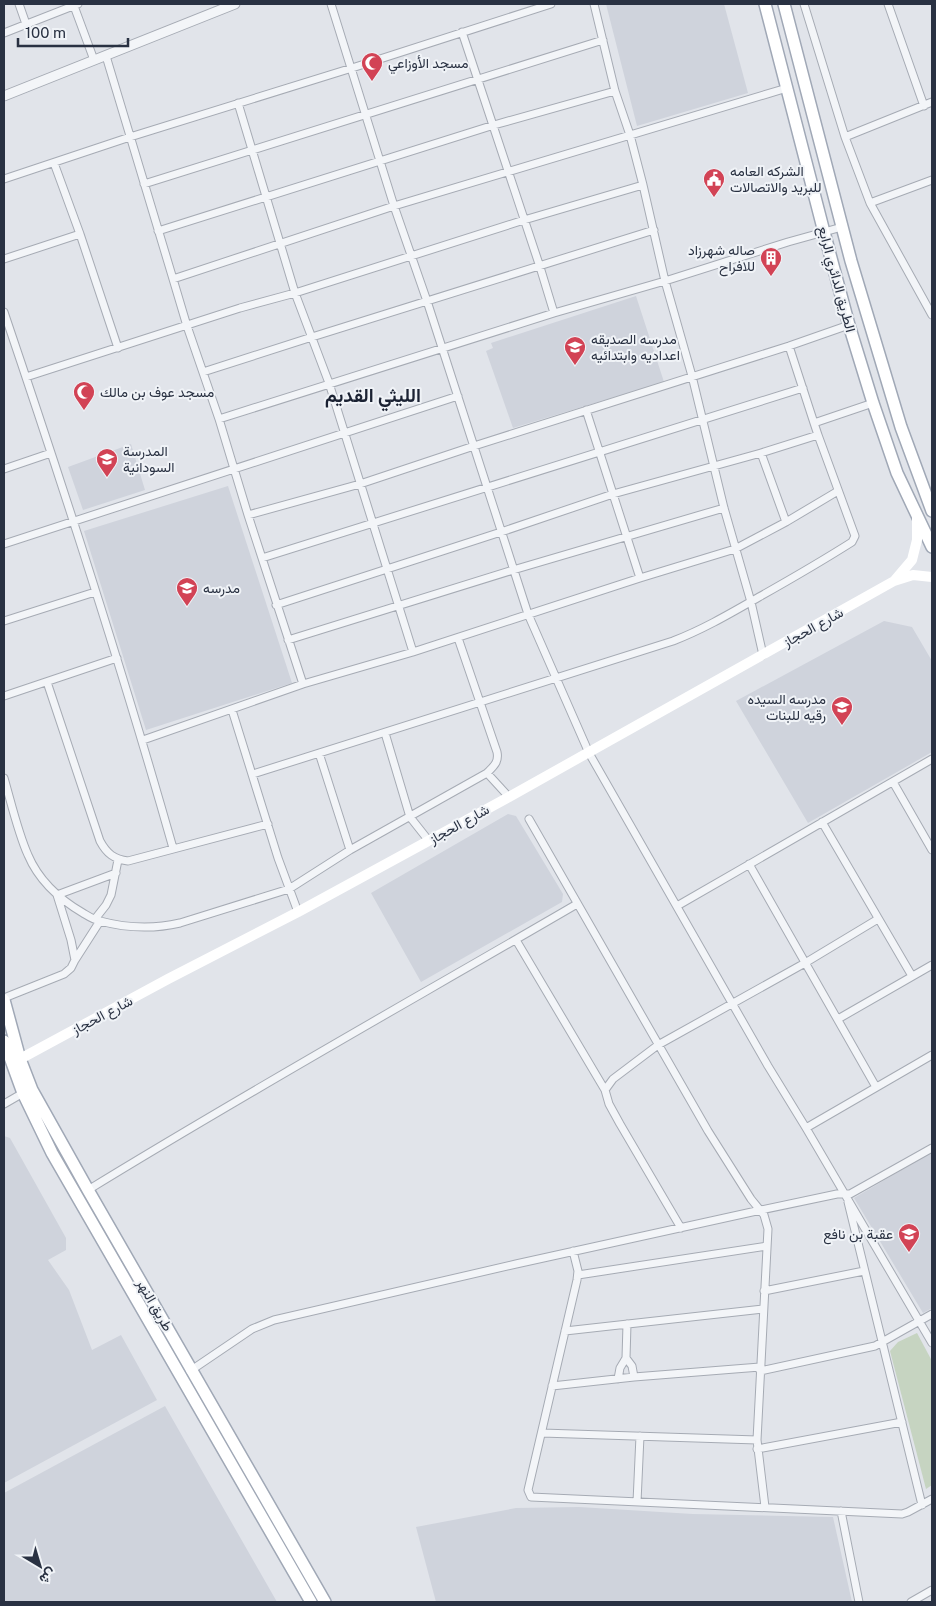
<svg xmlns="http://www.w3.org/2000/svg" width="936" height="1606" viewBox="0 0 936 1606" font-family="'Public Sans',Vazirmatn,sans-serif">
	<style>
		.built { fill: #cfd3dc }
		.green { fill: #c6d4c1 }
		.lines { fill: none; stroke-linecap: round; stroke-linejoin: round }
		.minor-casing { stroke: #a6abb4; stroke-width: 9 }
		.tertiary-casing { stroke: #a6abb4; stroke-width: 11 }
		.primary-casing { stroke: #a0a8b6; stroke-width: 14 }
		.minor { stroke: #f3f5f8; stroke-width: 7 }
		.tertiary { stroke: #f3f5f8; stroke-width: 9 }
		.secondary { stroke: #fff; stroke-width: 10 }
		.primary { stroke: #fff; stroke-width: 11 }
		.labels { text-anchor: middle; stroke-width: 4; stroke-linejoin: round; paint-order: stroke }
		.poi-label { font-size: 14px; fill: #293142; stroke: #f0f3f7; text-anchor: start }
		.street-label { font-size: 14px; fill: #293142; stroke: #f0f3f7 }
		.district-label { font-size: 19px; font-weight: bold; fill: #1b2233; stroke: #f0f3f7 }
	</style>
	<rect width="100%" height="100%" fill="#e1e4ea"/>
	<path class="built" d="M606 4H724L748 93 637 126Z
		M636 296 664 382 513 428 486 351 493 348 491 343Z
		M131 444 145 490 83 510 68 467Z
		M228 486 292 683 146 730 84 531Z
		M884 621 912 627 932 661V752L808 823 736 701Z
		M508 814 516 816 563 894 562 902 421 982 371 893Z
		M4 1136 10 1138 66 1238V1250L48 1260 69 1290 92 1350 121 1335 157 1400 4 1483Z
		M932 1152V1308L923 1313 854 1198Z
		M165 1406 277 1602H4V1493Z
		M579 1507 693 1514 833 1517 852 1602H436L416 1527 516 1508Z"/>
	<path class="green" d="M917 1333 932 1361V1485L926 1489 890 1351 898 1342Z"/>
	<g class="lines">
		<g class="minor-casing">
			<path id="minor" d="M19 4 26 24
				M331 4 394 206 427 301 528 614 589 753 768 1066 806 1128 932 1343
				M594 4 615 91 630 135 643 185 665 281 692 376 724 508 751 602 763 655
				M804 4 845 137 870 203 932 315
				M888 4 924 106
				M74 6 94 60
				M462 32 540 267 554 313
				M4 33 78 4
				M106 56 173 279 394 206 787 88
				M238 103 295 293 329 383 413 652
				M845 137 932 102
				M54 163 80 234 118 348
				M4 179 130 137 352 68 551 4
				M144 184 603 40
				M870 203 932 180
				M158 231 494 125 615 91
				M4 259 80 234
				M173 279 187 326 219 419 248 515 303 684
				M4 312C64 489 122 668 173 848
				M789 346 814 423
				M203 372 312 337 654 230
				M26 377 240 308 295 293 524 220 643 185
				M586 410 640 578
				M219 419 554 313 665 281 788 242 842 227
				M761 453 786 522
				M4 469 51 453
				M248 515 360 484 474 446 789 346 849 325
				M4 544 458 396
				M262 558 803 388
				M276 605 501 532 613 494 761 453 818 435 814 423 873 403
				M4 621 95 592
				M288 640 513 570 724 508
				M47 682 100 841C107 854 114 859 128 861L268 824
				M4 696 117 658
				M232 710 278 858 298 912
				M385 733 410 817 429 841
				M143 740 303 684 413 652 640 578 735 549 786 522 838 491
				M319 753 350 850
				M487 773 509 797
				M253 774 673 641C704 629 731 613 759 597 791 579 822 561 852 542L855 536 818 435
				M4 778C11 802 18 833 28 855 39 881 59 899 83 913 88 916 94 920 100 921 126 928 154 929 180 923L289 889 350 850 487 773C494 766 499 762 497 752L458 638
				M893 782 932 850
				M529 819 708 1131 751 1199 764 1215 768 1229 757 1440 765 1507
				M822 822 912 976
				M749 864 876 1087
				M677 906 932 759
				M95 919 106 905 111 895 118 860
				M516 940 605 1090
				M75 960 100 921
				M4 998 64 974 71 968 75 960 71 940 57 895 116 873
				M838 1019 932 965
				M4 1104 23 1093
				M806 1128 932 1055
				M88 1190C249 1091 414 999 577 904
				M848 1202 922 1505
				M681 1228 620 1124 609 1104 605 1090 613 1079 658 1045 805 963 878 919
				M573 1251 578 1271 577 1280 528 1490 531 1497 902 1514 908 1512 932 1499
				M578 1275 767 1246
				M764 1291 864 1271
				M565 1331 763 1309
				M626 1358 632 1366 634 1377
				M190 1371 252 1329 274 1320 516 1264 761 1210 837 1194H850L932 1148
				M760 1371 875 1346 932 1314
				M618 1379 620 1368 626 1358 627 1324
				M552 1386 634 1377 760 1367
				M542 1433 757 1440
				M757 1449 902 1422
				M637 1502 640 1436
				M841 1511 859 1602
				M911 1602 932 1590"/>
		</g>
		<g class="tertiary-casing">
			<path id="tertiary" d="M4 96 235 4"/>
		</g>
		<g class="primary-casing">
			<path id="primary" d="M765 4 824 232 849 325 873 403 897 473 932 547
				M784 4 851 261 901 427 932 511
				M4 1000 20 1059 32 1090 88 1190 325 1602
				M4 1041 23 1093 52 1153 311 1602"/>
		</g>
		<use href="#minor" class="minor"/>
		<use href="#tertiary" class="tertiary"/>
		<path class="secondary" d="M895 580 912 560 917 540V517
			M20 1059 168 979 298 912 509 797 894 581 913 575 932 577"/>
		<use href="#primary" class="primary"/>
	</g>
	<defs>
		<g id="mosque-pin" transform="scale(1.125)"><path d="M0 17L-7.5 6A9.5 9.5 0 1 1 7.5 6Z" fill="#d24355" stroke="#f0f3f7"/><path d="M3.5-4.9A6 6 0 1 0 3.5 4.9A5 5 0 1 1 3.5-4.9Z" fill="#fff"/></g>
		<g id="civic-pin" transform="scale(1.125)"><path d="M0 17L-7.5 6A9.5 9.5 0 1 1 7.5 6Z" fill="#d24355" stroke="#f0f3f7"/><path d="M-.6-6.5H3V-4.5H.6V-3L4-1V1h2V6H-6V1h2V-1L-.6-3ZM-1.2 2.5V6h2.4V2.5Z" fill="#fff"/></g>
		<g id="building-pin" transform="scale(1.125)"><path d="M0 17L-7.5 6A9.5 9.5 0 1 1 7.5 6Z" fill="#d24355" stroke="#f0f3f7"/><path d="M-4-6H4V6H1V3H-1V6H-4ZM-2.5-4.3h1.7v1.8h-1.7ZM.8-4.3h1.7v1.8H.8ZM-2.5-1h1.7V.8h-1.7ZM.8-1h1.7V.8H.8Z" fill="#fff"/></g>
		<g id="school-pin" transform="scale(1.125)"><path d="M0 17L-7.5 6A9.5 9.5 0 1 1 7.5 6Z" fill="#d24355" stroke="#f0f3f7"/><path d="M0-5L7-2L0 1L-7-2ZM-4 1L0 2.5L4 1V4Q0 6-4 4Z" fill="#fff"/></g>
	</defs>
	<g fill-rule="evenodd">
		<use href="#mosque-pin" x="372" y="63"/>
		<use href="#civic-pin" x="714" y="179"/>
		<use href="#building-pin" x="771" y="258"/>
		<use href="#school-pin" x="575" y="347"/>
		<use href="#mosque-pin" x="84" y="392"/>
		<use href="#school-pin" x="107" y="459"/>
		<use href="#school-pin" x="187" y="588"/>
		<use href="#school-pin" x="842" y="707"/>
		<use href="#school-pin" x="909" y="1234"/>
	</g>
	<g class="labels">
		<g class="poi-label">
			<text x="388" y="68">مسجد الأوزاعي</text>
			<text x="730" y="176">الشركه العامه<tspan x="730" dy="16">للبريد والاتصالات</tspan></text>
			<text x="755" y="255" text-anchor="end">صاله شهرزاد<tspan x="755" dy="16">للافراح</tspan></text>
			<text x="591" y="344">مدرسه الصديقه<tspan x="591" dy="16">اعداديه وابتدائيه</tspan></text>
			<text x="100" y="397">مسجد عوف بن مالك</text>
			<text x="123" y="456">المدرسة<tspan x="123" dy="16">السودانية</tspan></text>
			<text x="203" y="593">مدرسه</text>
			<text x="826" y="704" text-anchor="end">مدرسه السيده<tspan x="826" dy="16">رقيه للبنات</tspan></text>
			<text x="893" y="1239" text-anchor="end">عقبة بن نافع</text>
		</g>
		<g class="street-label">
			<text transform="translate(837 279) rotate(75)" y="5">الطريق الدائري الرابع</text>
			<text transform="translate(813 627) rotate(-29)" y="5">شارع الحجاز</text>
			<text transform="translate(459 824) rotate(-29)" y="5">شارع الحجاز</text>
			<text transform="translate(102 1015) rotate(-28)" y="5">شارع الحجاز</text>
			<text transform="translate(155 1305) rotate(60)" y="5">طريق النهر</text>
		</g>
		<g class="district-label">
			<text x="373" y="402">الليثي القديم</text>
		</g>
	</g>
	<rect width="936" height="1606" fill="none" stroke="#293142" stroke-width="10"/>
	<g transform="translate(40 1566) rotate(142)" stroke="#f0f3f7" stroke-width="4" paint-order="stroke">
	<path d="M0-4L9 19L0 12L-9 19Z" fill="#293142"/>
	<text y="-8" font-size="14" font-weight="bold" text-anchor="middle" fill="#293142">ش</text>
	</g>
	<path d="M18 38v8h110v-8" fill="none" stroke="#293142" stroke-width="2.5"/>
	<text x="25" y="38" font-size="15" fill="#293142" stroke="#f0f3f7" stroke-width="4" paint-order="stroke">100 m</text>
</svg>
